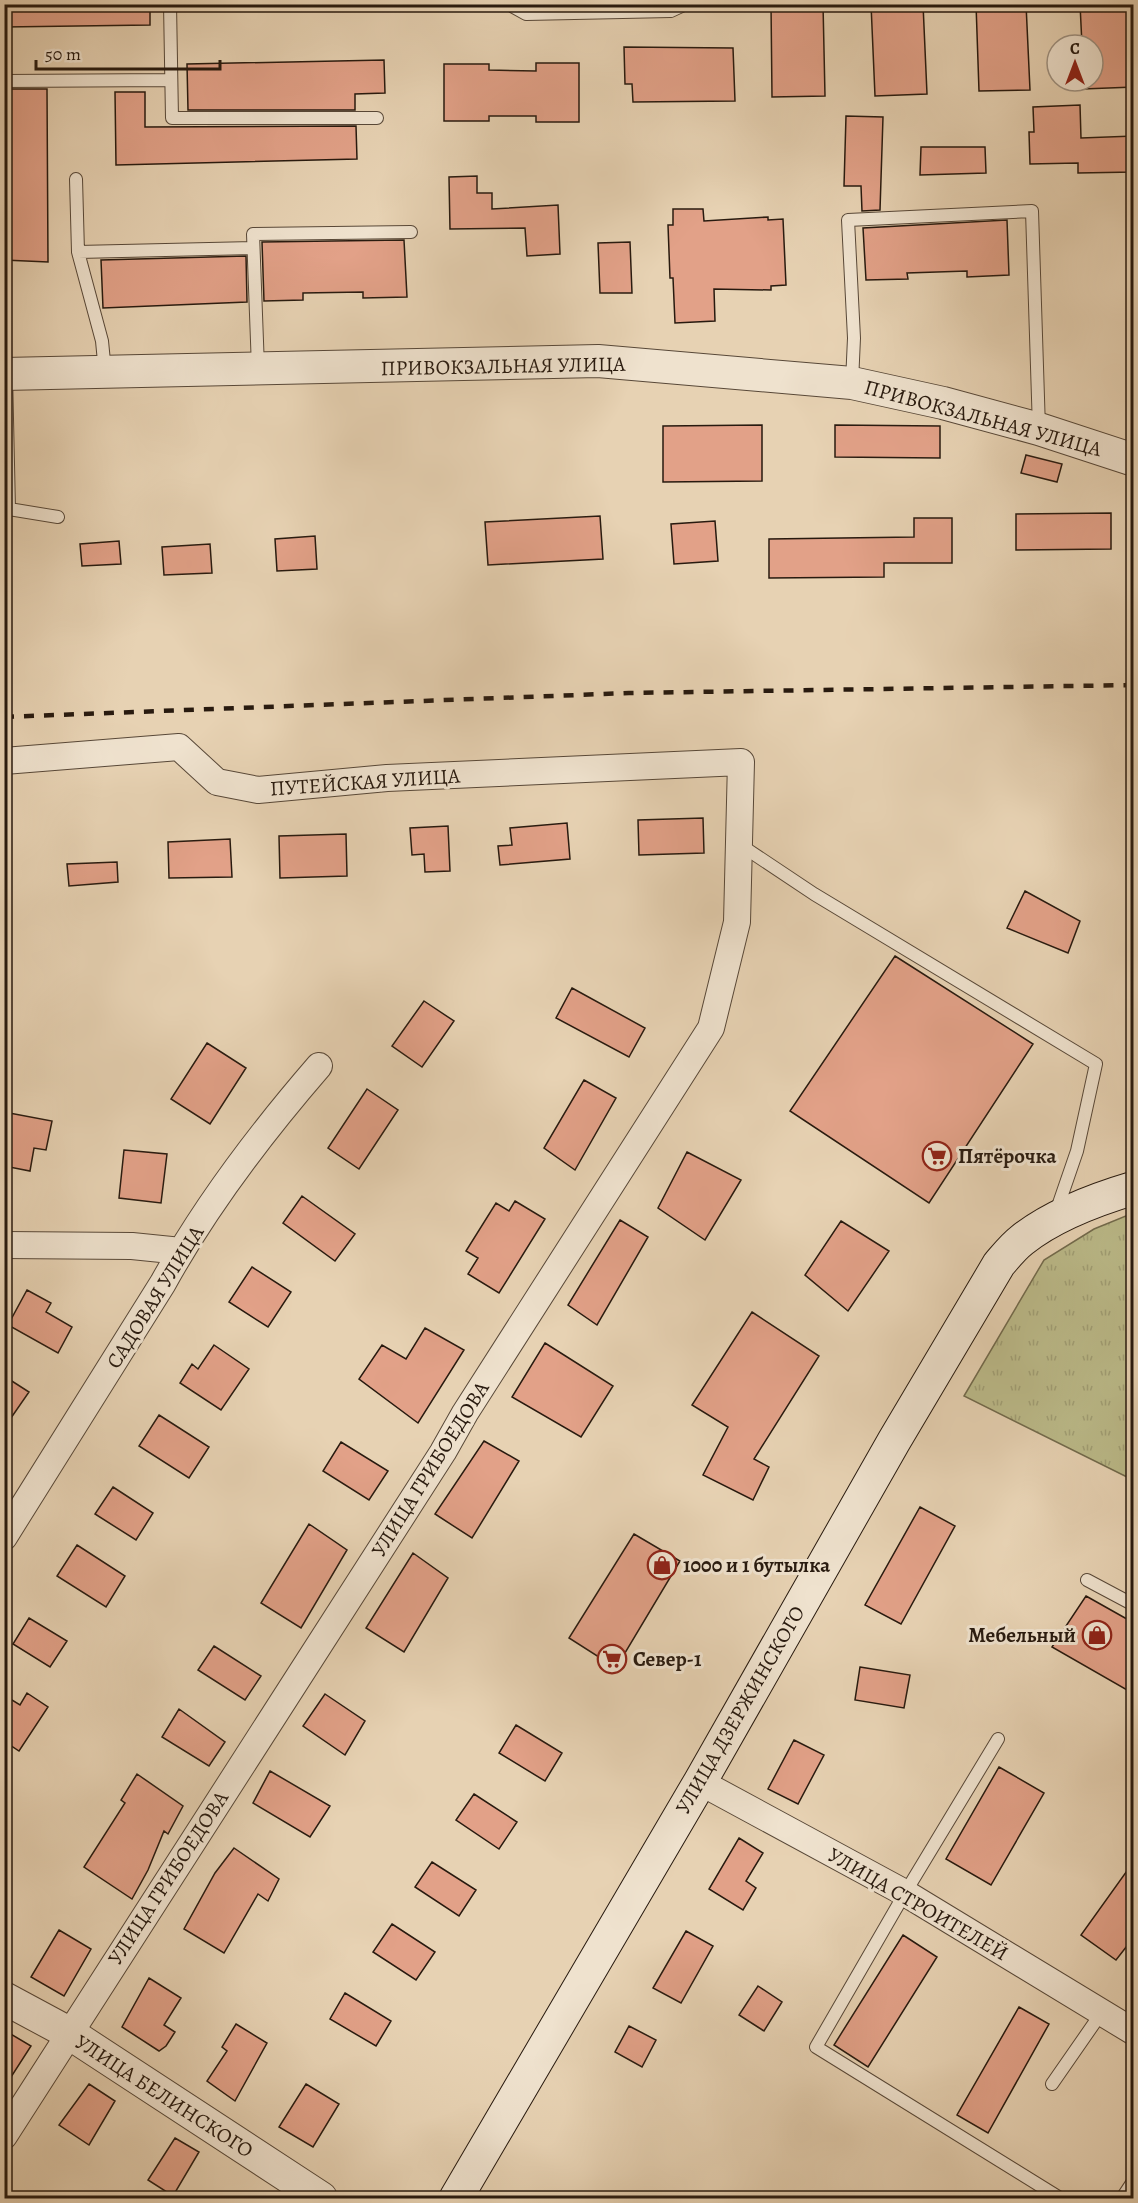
<svg xmlns="http://www.w3.org/2000/svg" width="1138" height="2203" viewBox="0 0 1138 2203" font-family="Alegreya,serif">
	<style>
		.grass { fill: url(#grass-tufts); stroke: #726a4c; stroke-width: 1.5 }
		.building { fill: #e2a188; stroke: #281a0f; stroke-width: 1.5 }
		.lines { fill: none; stroke-linecap: round; stroke-linejoin: round }
		.service-casing { stroke: #584838; stroke-width: 14 }
		.minor-casing { stroke: #584838; stroke-width: 28 }
		.tertiary-casing { stroke: #584838; stroke-width: 34 }
		.secondary-casing { stroke: #281a0f; stroke-width: 35 }
		.service { stroke: #efe2ce; stroke-width: 12 }
		.minor { stroke: #efe2ce; stroke-width: 26 }
		.tertiary { stroke: #efe2ce; stroke-width: 32 }
		.secondary { stroke: #efe2ce; stroke-width: 33 }
		.rail { stroke: #281a0f; stroke-width: 4.5; stroke-dasharray: 10 10; stroke-linecap: butt }
		.labels { text-anchor: middle; stroke-width: 6; stroke-linejoin: round; paint-order: stroke }
		.street-label { font-size: 21px; fill: #281a0f; stroke: #efe2ce }
		.poi-label { font-size: 21px; font-weight: bold; fill: #281a0f; stroke: #efe2ce; text-anchor: start }
	</style>
	<defs>
		<pattern id="grass-tufts" width="24" height="20" patternUnits="userSpaceOnUse" patternTransform="scale(1.5)"><rect width="24" height="20" fill="#bbba89"/><path d="M3 7l-1-3M5 7V3M7 7l1-3M15 17l-1-3M17 17v-4M19 17l1-3" fill="none" stroke="#a19f75"/></pattern>
	</defs>
	<rect width="100%" height="100%" fill="#e7d2b3"/>
	<filter id="stains"><feTurbulence type="fractalNoise" baseFrequency=".00333" numOctaves="4"/><feColorMatrix values="0 0 0 0 .2 0 0 0 0 .09 0 0 0 0 .02 0 0 0 .5 -.17"/></filter>
	<radialGradient id="worn" r=".72"><stop offset=".6" stop-color="#630" stop-opacity="0"/><stop offset="1" stop-color="#630" stop-opacity=".3"/></radialGradient>
	<path class="grass" d="M1133 1213V1480L964 1396 1044 1260 1094 1229Z"/>
	<path class="building" d="M4 4H150V25L4 27Z
		M771 4H823L825 96 772 97Z
		M871 4H923L927 94 875 96Z
		M976 4H1026L1030 90 979 91Z
		M1080 4H1134V87L1083 89V81H1093V45H1082Z
		M624 47 733 48 735 101 633 102 632 84H625Z
		M384 60 385 93 355 94V110H188L187 64Z
		M536 63H579V122H536V116H489V121H444V64H489V70L536 71Z
		M4 89H47L48 262 4 260Z
		M115 92H145V127L356 126 357 159 116 165Z
		M1080 105 1081 138 1134 136V172L1078 173V163L1030 164 1029 132H1034L1033 107Z
		M846 116 883 117 880 210 862 211 861 186H844Z
		M921 147H985L986 173 920 175Z
		M477 176V193H492V209L558 205 560 254 527 256 525 228 450 229 449 177Z
		M673 209H703L704 221 768 217V220L783 219 786 285 771 286V290L714 289 715 321 675 323 673 278H670L668 225H673Z
		M1007 220 1009 275 967 277V271L907 273 908 279 866 280 863 228Z
		M404 240 407 297 363 298V292L303 293V300L264 301 262 242Z
		M630 242 632 293H600L598 243Z
		M246 256 247 302 103 308 101 260Z
		M762 425V481L663 482V426Z
		M835 425 940 426V458L835 457Z
		M1026 455 1062 464 1057 482 1021 473Z
		M1111 513V549L1016 550V514Z
		M600 516 603 559 488 565 485 522Z
		M914 518H952V563H884V577L769 578V539L914 537Z
		M715 521 718 561 674 564 671 524Z
		M315 536 317 569 277 571 275 539Z
		M119 541 121 564 82 566 80 544Z
		M210 544 212 573 164 575 162 547Z
		M703 818 704 853 639 855 638 820Z
		M567 823 570 859 500 865 498 846 512 845 510 828Z
		M448 826 450 871 425 872 424 854 412 855 410 828Z
		M346 834 347 876 280 878 279 836Z
		M230 839 232 877 169 878 168 842Z
		M117 862 118 882 69 886 67 864Z
		M1025 891 1080 921 1068 953 1007 928Z
		M895 956 1033 1044 929 1203 790 1111Z
		M572 988 645 1028 629 1057 556 1018Z
		M424 1001 454 1021 422 1067 392 1046Z
		M207 1043 246 1068 210 1124 171 1099Z
		M584 1080 616 1098 575 1170 544 1148Z
		M367 1089 398 1110 359 1169 328 1148Z
		M4 1112 52 1121 46 1150 34 1148 30 1171 4 1166Z
		M124 1150 167 1154 161 1203 119 1198Z
		M687 1152 741 1180 705 1240 658 1208Z
		M302 1196 355 1234 335 1261 283 1223Z
		M515 1201 545 1219 499 1293 468 1274 478 1258 466 1251 496 1203 509 1211Z
		M620 1220 648 1237 597 1325 568 1305Z
		M841 1221 889 1251 848 1311 805 1275Z
		M252 1267 291 1292 268 1327 229 1302Z
		M27 1290 51 1303 46 1312 72 1327 58 1353 8 1325Z
		M752 1312 819 1356 754 1459 769 1467 753 1500 703 1475 728 1427 692 1405Z
		M425 1328 464 1350 418 1423 359 1379 382 1345 406 1359Z
		M545 1343 613 1386 581 1437 512 1397Z
		M214 1345 249 1369 221 1410 180 1383 192 1364 198 1369Z
		M4 1376 29 1392 4 1428Z
		M159 1415 209 1447 189 1478 139 1446Z
		M484 1441 519 1461 472 1538 435 1514Z
		M341 1442 388 1471 369 1500 323 1471Z
		M113 1487 153 1513 136 1540 95 1514Z
		M920 1507 955 1526 901 1624 865 1605Z
		M309 1524 347 1550 301 1628 261 1603Z
		M634 1534 680 1561 616 1668 569 1638Z
		M77 1545 125 1576 106 1607 57 1576Z
		M413 1553 448 1578 404 1652 366 1628Z
		M1086 1596 1134 1623V1694L1052 1647Z
		M29 1618 67 1641 50 1667 13 1644Z
		M214 1646 261 1676 245 1700 198 1670Z
		M860 1667 910 1675 904 1708 855 1700Z
		M27 1693 48 1707 19 1751 4 1741V1695L20 1705Z
		M325 1694 365 1721 345 1755 303 1726Z
		M179 1709 225 1742 209 1766 162 1737Z
		M516 1725 562 1753 545 1781 499 1753Z
		M794 1740 824 1755 798 1804 768 1789Z
		M999 1767 1044 1793 991 1885 946 1859Z
		M270 1771 330 1806 310 1837 253 1803Z
		M137 1774 183 1806 168 1834 164 1831 148 1870 132 1899 84 1867 125 1803 121 1800Z
		M474 1794 517 1822 499 1849 456 1820Z
		M739 1838 763 1853 746 1881 756 1888 743 1910 709 1889Z
		M234 1848 279 1879 268 1901 258 1894 224 1953 184 1929 215 1873Z
		M1134 1861V1937L1116 1960 1081 1935Z
		M432 1862 476 1890 459 1916 415 1887Z
		M392 1924 435 1952 416 1980 373 1952Z
		M59 1930 91 1949 64 1996 31 1977Z
		M686 1931 713 1946 681 2003 653 1988Z
		M903 1935 937 1957 868 2067 834 2045Z
		M149 1978 181 1998 164 2025 175 2032 166 2046 159 2051 122 2027Z
		M758 1986 782 2002 764 2031 739 2015Z
		M345 1993 391 2021 376 2046 330 2019Z
		M1019 2007 1049 2024 988 2133 957 2115Z
		M236 2024 267 2043 235 2101 207 2081 227 2051 222 2047Z
		M629 2026 656 2040 642 2067 615 2052Z
		M4 2030 31 2046 4 2088Z
		M89 2084 115 2101 89 2145 59 2125Z
		M306 2084 339 2104 313 2147 279 2127Z
		M175 2138 199 2152 173 2196 148 2180Z"/>
	<g class="lines">
		<g class="service-casing">
			<path id="service" d="M170 4 172 118H377
				M508 4 526 14 671 11 686 4
				M4 81 171 80
				M76 179 78 252
				M258 368 253 234 411 232
				M105 372 102 341 78 252 253 248
				M6 374 9 509 58 517
				M852 382 854 338 848 220 1032 211 1039 429
				M739 844 814 894 1096 1064 1077 1151 1056 1212
				M1087 1580 1134 1605
				M998 1739 905 1893 816 2047 1060 2198
				M1052 2084 1102 2012
				M1122 2198 1134 2180"/>
		</g>
		<g class="minor-casing">
			<path id="minor" d="M4 761 179 747 217 782 258 790 387 778 741 762 737 922 711 1028 465 1413 443 1452 4 2136
				M4 1245 132 1246 181 1251
				M4 1537 163 1283C206 1205 261 1133 319 1066
				M700 1782 905 1893 1134 2032"/>
		</g>
		<g class="tertiary-casing">
			<path id="tertiary" d="M4 374 598 361 852 383 943 403 1039 429 1134 460
				M4 1998 69 2033 321 2198"/>
		</g>
		<g class="secondary-casing">
			<path id="secondary" d="M456 2198 700 1782 894 1441 999 1264C1006 1256 1013 1247 1022 1240 1052 1216 1097 1199 1134 1188"/>
		</g>
		<use href="#service" class="service"/>
		<use href="#minor" class="minor"/>
		<use href="#tertiary" class="tertiary"/>
		<use href="#secondary" class="secondary"/>
		<path class="rail" d="M4 717 629 693 1134 685"/>
	</g>
	<defs>
		<g id="supermarket-ring" transform="scale(1.5)"><circle r="9.5" fill="#efe2ce" stroke="#8f2418" stroke-width="1.5"/><path d="M-6-5.5h2.5l.6 2H6L4.5 2H-2.5L-4.4-4H-6ZM-1.5 3.2a1.3 1.3 0 1 0 .1 0ZM3 3.2a1.3 1.3 0 1 0 .1 0Z" fill="#8f2418"/></g>
		<g id="shop-ring" transform="scale(1.5)"><circle r="9.5" fill="#efe2ce" stroke="#8f2418" stroke-width="1.5"/><path d="M-5-2.5h2.3a2.7 3.5 0 0 1 5.4 0H5L5.5 6h-11ZM-1.5-2.5h3a1.5 2.3 0 0 0-3 0Z" fill="#8f2418"/></g>
	</defs>
	<g fill-rule="evenodd">
		<use href="#supermarket-ring" x="937" y="1156"/>
		<use href="#shop-ring" x="662" y="1565"/>
		<use href="#shop-ring" x="1097" y="1635"/>
		<use href="#supermarket-ring" x="612" y="1659"/>
	</g>
	<g class="labels">
		<g class="street-label">
			<text transform="translate(503 366) rotate(-1)" y="7">ПРИВОКЗАЛЬНАЯ УЛИЦА</text>
			<text transform="translate(983 418) rotate(15)" y="7">ПРИВОКЗАЛЬНАЯ УЛИЦА</text>
			<text transform="translate(365 782) rotate(-4)" y="7">ПУТЕЙСКАЯ УЛИЦА</text>
			<text transform="translate(155 1297) rotate(-58)" y="7">САДОВАЯ УЛИЦА</text>
			<text transform="translate(430 1469) rotate(-58)" y="7">УЛИЦА ГРИБОЕДОВА</text>
			<text transform="translate(740 1710) rotate(-60)" y="7">УЛИЦА ДЗЕРЖИНСКОГО</text>
			<text transform="translate(168 1878) rotate(-57)" y="7">УЛИЦА ГРИБОЕДОВА</text>
			<text transform="translate(918 1904) rotate(30)" y="7">УЛИЦА СТРОИТЕЛЕЙ</text>
			<text transform="translate(164 2096) rotate(33)" y="7">УЛИЦА БЕЛИНСКОГО</text>
		</g>
		<g class="poi-label">
			<text x="958" y="1163">Пятёрочка</text>
			<text x="683" y="1572">1000 и 1 бутылка</text>
			<text x="1076" y="1642" text-anchor="end">Мебельный</text>
			<text x="633" y="1666">Север-1</text>
		</g>
	</g>
	<rect width="1138" height="2203" fill="none" stroke="#e7d2b3" stroke-width="24"/>
	<rect x="6" y="6" width="1126" height="2191" fill="none" stroke="#281a0f" stroke-width="3"/>
	<rect x="12" y="12" width="1114" height="2179" fill="none" stroke="#281a0f" stroke-width="1.5"/>
	<g transform="translate(1075 63)"><circle r="28" fill="#efe2ce" stroke="#9f9282" stroke-width="1.5"/>
	<path d="M0-4.5L10 22L0 15L-10 22Z" fill="#8f2418"/>
	<text y="-9" font-size="16" font-weight="bold" text-anchor="middle" fill="#281a0f">С</text>
	</g>
	<path d="M36 60v9h184v-9" fill="none" stroke="#281a0f" stroke-width="3"/>
	<text x="45" y="60" font-size="18" fill="#281a0f" stroke="#efe2ce" stroke-width="4.5" paint-order="stroke">50 m</text>
	<rect width="100%" height="100%" filter="url(#stains)"/>
	<rect width="100%" height="100%" fill="url(#worn)"/>
</svg>
